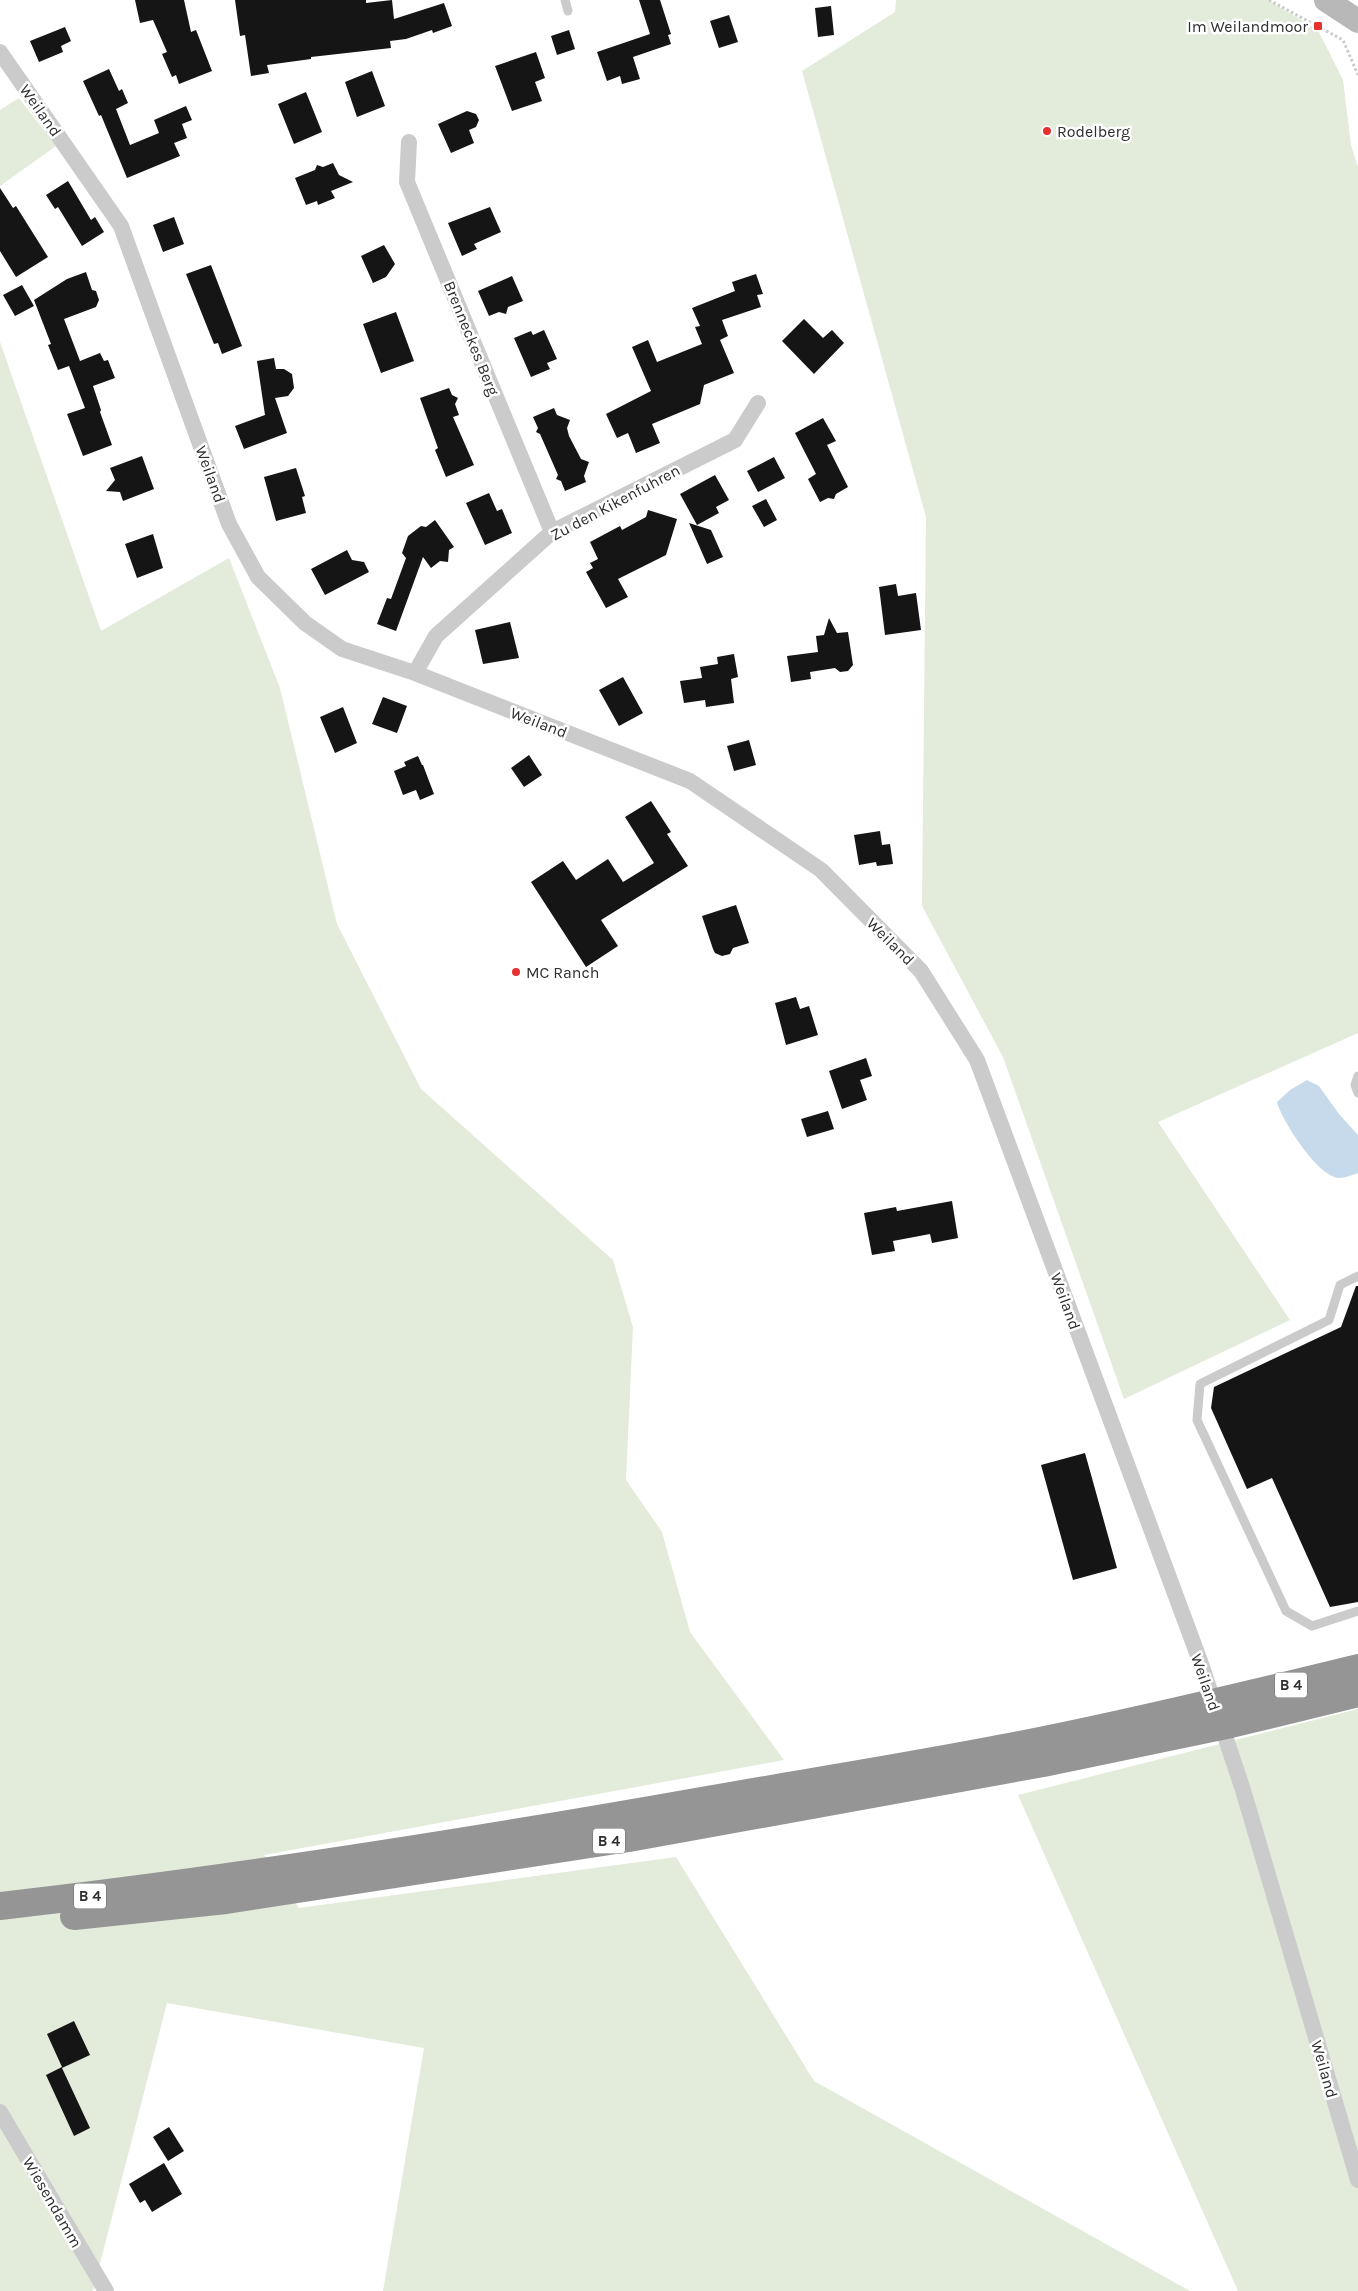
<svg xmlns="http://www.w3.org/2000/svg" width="1358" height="2291" viewBox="0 0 1358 2291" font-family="Karla,sans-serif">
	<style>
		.green { fill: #e3ebdb }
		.water { fill: #c7daec }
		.building { fill: #151515 }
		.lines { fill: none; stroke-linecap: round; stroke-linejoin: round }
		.path { stroke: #cbcbcb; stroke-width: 3; stroke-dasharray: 2.5 2.5; stroke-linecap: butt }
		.lane { stroke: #cbcbcb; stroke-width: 9 }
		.street { stroke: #cbcbcb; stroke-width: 16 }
		.secondary { stroke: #b8b8b8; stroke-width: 24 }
		.highway { stroke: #959595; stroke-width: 28 }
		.poi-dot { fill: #e6312f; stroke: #fff; stroke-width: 2 }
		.labels { text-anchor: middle; stroke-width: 5; stroke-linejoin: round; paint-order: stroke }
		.shield { fill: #fff; stroke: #6d6d6d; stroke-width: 1 }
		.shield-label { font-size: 15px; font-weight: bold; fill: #2e2e2e }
		.poi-label { font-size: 16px; fill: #2e2e2e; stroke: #fff; text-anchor: start }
		.street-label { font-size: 16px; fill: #2e2e2e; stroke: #fff }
	</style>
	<rect width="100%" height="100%" fill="#fff"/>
	<path class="green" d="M896 0H1268L1318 30 1343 80 1351 145 1358 167V1033L1158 1122 1290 1320 1124 1399 1003 1057 922 906 926 517 802 71 895 12Z
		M19 98 56 146 0 186V110Z
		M0 342 101 631 229 558 280 688 337 924 421 1089 613 1260 633 1327 626 1480 662 1532 690 1632 784 1760 264 1855 299 1908 676 1857 814 2081 1190 2291H383L424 2048 167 2003 93 2291H0Z
		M1358 1709V2291H1238L1018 1795Z"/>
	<path class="water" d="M1307 1080 1319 1086 1339 1114 1358 1135V1173C1352 1175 1345 1178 1339 1178 1318 1177 1282 1121 1277 1102L1290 1090Z"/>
	<path class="building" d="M135 0H184L191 32 196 30 212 71 179 84 176 75 172 77 162 54 167 52 153 20 140 23Z
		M235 0H366V3L392 0 394 19 444 3 452 26 433 33 432 30 406 39 390 41 391 48 311 57V59L267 65 269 73 251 76 245 35 240 36Z
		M639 0H660L671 34 668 35 671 44 633 57 640 79 622 84 620 76 607 81 597 52 650 34Z
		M831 6 834 35 818 37 815 8Z
		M729 15 738 42 719 48 710 21Z
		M65 27 71 41 61 46 63 52 39 62 30 41Z
		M569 30 575 49 557 55 551 36Z
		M536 52 545 78 535 82 542 101 512 111 495 66Z
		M109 69 119 91 122 89 128 103 116 109 130 145 159 133 154 120 186 106 192 120 182 124 187 138 174 143 180 156 127 178 101 115 99 116 83 81Z
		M372 71 385 106 357 117 345 82Z
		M306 92 322 132 294 144 278 104Z
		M467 111 476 114 479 120 476 127 469 130 474 143 451 153 438 124Z
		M333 163 339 175 353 182 331 191 335 198 318 205 317 201 306 205 295 178 315 170 317 165 323 167Z
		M68 181 91 220 95 217 104 232 82 246 58 207 55 209 46 195Z
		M0 188 13 208 16 206 48 257 16 277 0 251Z
		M490 207 501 232 474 244 477 249 462 256 448 223Z
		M174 217 184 244 163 252 153 225Z
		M384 245 395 264 386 277 373 283 361 256Z
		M211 265 242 346 222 354 218 343 214 344 186 274Z
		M86 272 92 290 96 291 99 300 96 307 64 319 80 361 100 353 104 361 108 360 115 378 93 386 101 410 100 412 112 445 83 456 67 414 85 408 69 366 58 370 48 345 51 344 34 300 67 279Z
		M756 274 763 294 757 295 761 307 722 320 728 336 720 340 734 373 704 385 700 404 652 424 660 443 636 453 628 433 617 438 606 414 651 391 632 347 648 340 657 362 702 344 695 327 700 326 692 308 735 291 732 282Z
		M512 276 523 301 508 307 506 314 499 312 489 316 478 291Z
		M22 285 34 306 15 316 3 295Z
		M396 312 414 361 381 373 363 324Z
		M804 319 823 338 832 330 844 343 814 374 782 341Z
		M544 330 557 359 547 363 550 369 531 377 514 338 531 331 533 335Z
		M274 358 276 369H284L292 374 294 388 288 396 275 398 287 433 244 449 235 426 265 415 257 361Z
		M449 388 452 395 458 398 455 404 459 415 453 417 474 465 446 477 435 450 438 448 420 398Z
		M554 408 557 415 570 420 567 428 569 436 581 459 589 462 584 476 586 482 565 491 561 481 556 479 558 475 540 434 536 432 538 428 533 417Z
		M823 418 836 441 827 445 848 487 836 494 834 499 828 498 820 502 808 479 816 474 795 433Z
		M142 456 154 489 123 501 120 492 106 491 115 480 110 468Z
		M774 457 785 478 758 492 747 471Z
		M296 468 305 496 302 497 306 513 276 521 264 477Z
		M715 475 729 500 716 507 719 513 697 525 680 494Z
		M489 493 497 511 502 509 512 533 485 545 466 503Z
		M766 499 777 520 764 527 752 506Z
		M648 510 677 519 666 555 618 579 628 597 606 608 586 572 593 568 590 563 598 559 590 542 620 526 622 530 646 517Z
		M435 520 454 547 449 550 448 562 440 561 431 568 423 557 396 631 377 624 387 598 391 599 406 558 402 553 408 536 421 526 426 527Z
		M689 523 711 530 723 557 707 564Z
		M153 534 163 568 137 578 125 544Z
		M347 550 352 560 364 562 369 572 325 595 311 569Z
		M896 584 898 596 916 593 921 630 885 635 879 587Z
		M829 618 837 633 848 632 853 665 848 671 840 672 835 668 810 672 811 679 791 682 787 656 818 652 816 636 824 635Z
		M510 622 519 658 483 664 475 630Z
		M734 654 738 677 731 679 734 703 706 707 705 700 684 703 680 681 702 678 700 667 718 664 717 657Z
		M623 677 643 713 619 726 599 690Z
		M383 697 407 706 397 733 372 724Z
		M343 707 357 743 335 753 320 717Z
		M749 740 756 765 734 771 727 746Z
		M529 755 542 775 524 787 511 768Z
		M418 756 422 765H423L434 794 420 800 416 790 403 795 394 771 406 766 404 762Z
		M651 801 671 832 667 834 688 866 601 920 618 946 586 967 531 882 563 861 576 880 608 859 623 882 654 863 625 817Z
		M880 831 882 845 890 844 893 864 877 866 876 862 859 865 854 835Z
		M736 905 749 943 733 948 730 954 722 956 715 953 713 949 702 916Z
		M796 997 800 1009 809 1006 818 1035 786 1045 775 1003Z
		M866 1058 872 1076 860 1080 867 1100 842 1109 829 1071Z
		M828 1111 834 1129 807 1137 801 1119Z
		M952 1201 958 1238 932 1243 930 1234 893 1241 895 1251 872 1255 864 1213 896 1207 897 1211Z
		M1356 1286H1358V1602L1330 1607 1272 1478 1247 1489 1211 1408 1214 1387 1341 1327Z
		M1085 1453 1117 1568 1073 1580 1041 1465Z
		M74 2021 90 2055 62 2068 90 2128 74 2136 46 2075 62 2067 47 2034Z
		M169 2127 184 2151 168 2161 153 2137Z
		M164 2163 182 2194 152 2212 145 2200 140 2203 129 2184Z"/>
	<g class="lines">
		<path class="path" d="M1269 0 1343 40 1358 75"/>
		<path class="lane" d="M565 0 568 11
			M1358 1076 1355 1085 1358 1093
			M1358 1276 1340 1285 1329 1320 1200 1384 1197 1420 1286 1611 1312 1626 1358 1611"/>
		<path class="street" d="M0 52 121 226 229 524 258 577 305 623 342 649 415 673 690 781 821 870 921 971 977 1060 1200 1661 1243 1790 1358 2180
			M409 142 407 182 552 532
			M415 673 436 636 552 532 735 440 758 403
			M0 2112 106 2291"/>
		<path class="secondary" d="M1326 0 1358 21"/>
		<path class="highway" d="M0 1906C239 1879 476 1841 713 1799 822 1780 932 1763 1040 1741 1147 1719 1252 1694 1358 1668
			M74 1916 226 1900 629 1838 1043 1763 1231 1724 1358 1693"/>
	</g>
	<g class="poi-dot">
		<rect x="1313" y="21" width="10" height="10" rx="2.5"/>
		<circle cx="1047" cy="131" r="5"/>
		<circle cx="516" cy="972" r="5"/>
	</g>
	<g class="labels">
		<g class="shield">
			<rect x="1275" y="1672.5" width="32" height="25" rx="4"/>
			<rect x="593" y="1828.5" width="32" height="25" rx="4"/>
			<rect x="74" y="1883.5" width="32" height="25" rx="4"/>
		</g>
		<g class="shield-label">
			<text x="1291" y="1690">B 4</text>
			<text x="609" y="1846">B 4</text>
			<text x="90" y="1901">B 4</text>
		</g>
		<g class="poi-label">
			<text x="1308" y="32" text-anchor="end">Im Weilandmoor</text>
			<text x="1057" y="137">Rodelberg</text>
			<text x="526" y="978">MC Ranch</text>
		</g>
		<g class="street-label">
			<text transform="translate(41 110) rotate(55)" y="6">Weiland</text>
			<text transform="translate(472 338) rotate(68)" y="6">Brenneckes Berg</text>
			<text transform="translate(211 474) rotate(70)" y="6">Weiland</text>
			<text transform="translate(615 502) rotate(-28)" y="6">Zu den Kikenfuhren</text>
			<text transform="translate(539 722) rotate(21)" y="6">Weiland</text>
			<text transform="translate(891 941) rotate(45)" y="6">Weiland</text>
			<text transform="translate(1066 1301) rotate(70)" y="6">Weiland</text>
			<text transform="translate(1206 1682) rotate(71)" y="6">Weiland</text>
			<text transform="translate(1325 2069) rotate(74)" y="6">Weiland</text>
			<text transform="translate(53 2202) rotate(60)" y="6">Wiesendamm</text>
		</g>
	</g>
</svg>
